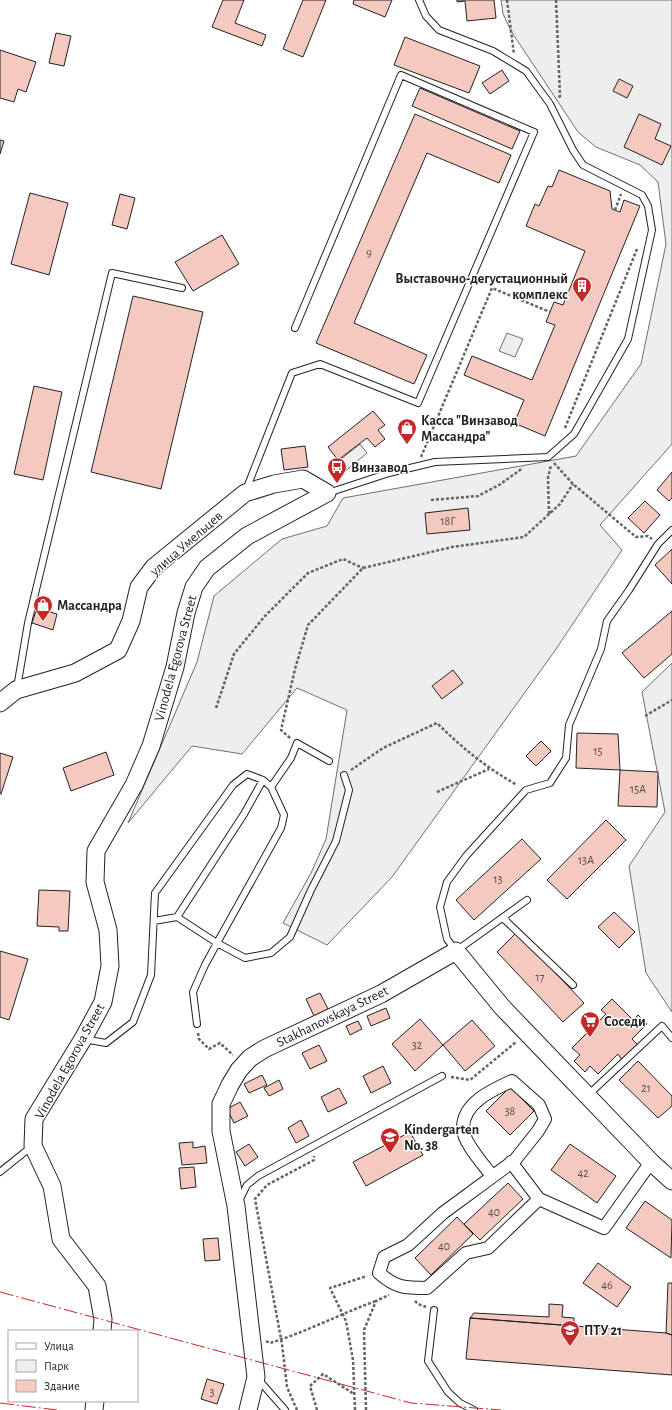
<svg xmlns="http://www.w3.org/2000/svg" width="672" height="1410" viewBox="0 0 672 1410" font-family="'Alegreya Sans',sans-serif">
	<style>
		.green { fill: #eee; stroke: #6f6f6f }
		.parking { fill: #ededed; stroke: #6f6f6f }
		.building { fill: #f3c9c0; stroke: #222 }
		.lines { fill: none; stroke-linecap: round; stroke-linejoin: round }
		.lane-casing { stroke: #222; stroke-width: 8 }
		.street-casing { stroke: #222; stroke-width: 14 }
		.secondary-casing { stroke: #222; stroke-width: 19 }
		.path { stroke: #646464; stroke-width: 2.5; stroke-dasharray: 3 2; stroke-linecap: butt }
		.lane { stroke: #fff; stroke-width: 6 }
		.street { stroke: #fff; stroke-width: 12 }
		.secondary { stroke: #fff; stroke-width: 17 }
		.power { stroke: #c62828; stroke-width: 1; stroke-dasharray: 14 3 2 3; stroke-linecap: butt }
		.labels { text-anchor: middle; stroke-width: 3; stroke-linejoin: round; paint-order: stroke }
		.number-label { font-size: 12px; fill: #564c4a }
		.poi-label { font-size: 14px; font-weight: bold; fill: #222; stroke: #fff; text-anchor: start }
		.street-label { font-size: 14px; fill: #222; stroke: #fff }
	</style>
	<rect width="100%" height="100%" fill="#fff"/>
	<path class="green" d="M501 0H672V444L600 525 622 550 554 652 392 877 327 945 283 923 311 873 326 839 347 710 297 688 242 754 192 746 128 823 197 662 214 596 282 539 327 526 343 498 576 456 641 364 666 244 658 182 640 165 596 147 578 132 511 31 503 14Z
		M507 333 523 339 515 357 499 351Z
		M672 663V1012L646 973 629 866 665 812 642 692Z"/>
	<path class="parking" d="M360 444 367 453 343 473 336 463Z"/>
	<path class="building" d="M223 0H244L235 23 266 35 262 46 212 27Z
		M303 0H326L303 57 283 49Z
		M354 0H392L385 17 353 4Z
		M457 0H494L496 18 467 21 465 1 457 2Z
		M56 33 71 36 64 66 49 63Z
		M405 37 480 66 469 93 394 65Z
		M0 50 36 62 26 92 18 89 14 102 0 98Z
		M502 70 509 81 490 94 482 83Z
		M619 79 633 86 627 98 613 91Z
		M420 88 520 131 512 149 412 106Z
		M415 114 511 155 499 183 427 153 354 323 427 355 414 384 316 343Z
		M639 114 661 124 655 139 671 146 662 165 624 147Z
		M0 140 4 141 0 154Z
		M559 170 610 191 612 209 620 212 624 200 640 206 545 436 514 423 524 400 464 375 472 356 532 380 555 325 546 322 554 302 563 305 585 251 526 226 535 204 539 206 548 186 552 187Z
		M30 193 68 203 49 275 11 264Z
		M120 194 135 198 127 229 112 225Z
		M222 235 239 264 193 291 175 262Z
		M133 296 203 312 161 489 91 472Z
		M34 386 62 392 43 480 14 474Z
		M373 411 385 425 378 430 385 439 375 447 367 438 338 460 328 447Z
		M305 446 308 467 284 470 281 449Z
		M672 472V498L669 501 657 490Z
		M645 501 660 515 644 533 628 518Z
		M468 508 470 530 427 534 425 513Z
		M672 549V584L655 565Z
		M37 608 57 614 53 630 32 623Z
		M672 611V654L644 678 622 653Z
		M453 670 463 683 442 699 432 686Z
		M577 733 618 734 620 770 576 768Z
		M541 741 551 751 536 766 526 756Z
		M106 752 114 775 71 791 63 768Z
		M0 753 13 757 1 794H0Z
		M620 770 658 772 657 807 618 806Z
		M606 820 626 840 567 899 547 880Z
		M522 839 541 859 474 920 456 900Z
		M39 890 70 891 68 931H59V927L37 926Z
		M614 912 635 932 619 948 598 927Z
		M517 932 584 1003 563 1022 497 952Z
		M0 951 28 959 9 1020 0 1017Z
		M320 993 328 1009 314 1016 306 999Z
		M612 999 633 1020 638 1015 647 1024 632 1039 638 1045 622 1060 618 1054 598 1074 590 1066 585 1072 574 1061 580 1055 572 1048 606 1014 601 1010Z
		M386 1008 390 1018 371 1026 367 1016Z
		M420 1019 443 1045 415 1071 392 1044Z
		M472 1020 495 1046 465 1071 443 1045Z
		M358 1021 362 1029 350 1035 346 1026Z
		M319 1045 327 1061 310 1069 302 1053Z
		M638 1061 672 1096V1106L658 1118 619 1080Z
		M383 1066 391 1083 371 1093 363 1076Z
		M262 1075 267 1085 249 1093 244 1084Z
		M279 1080 283 1089 269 1096 264 1088Z
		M510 1087 534 1111 510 1135 486 1111Z
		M339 1088 347 1103 328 1112 321 1097Z
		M240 1102 248 1116 234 1123 227 1109Z
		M301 1120 309 1136 296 1143 288 1128Z
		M410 1132 423 1155 366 1186 353 1162Z
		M193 1142V1148L205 1146 207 1163 182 1165 179 1143Z
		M249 1144 258 1157 245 1166 236 1152Z
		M570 1144 616 1176 597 1203 551 1170Z
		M194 1167 196 1187 181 1189 179 1168Z
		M508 1183 523 1199 480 1240 464 1224Z
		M645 1201 672 1220 671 1258 626 1228Z
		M457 1217 473 1234 431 1275 415 1258Z
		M218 1238 220 1260 205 1261 203 1239Z
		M598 1263 631 1287 617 1307 583 1283Z
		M668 1283H672V1335L666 1333Z
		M549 1304 563 1305 562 1317 574 1318V1326L470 1318 474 1313 549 1317Z
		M470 1318 666 1333 672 1335V1375L466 1359Z
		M207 1379 224 1384 217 1404 201 1399Z"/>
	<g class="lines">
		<g class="lane-casing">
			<path id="lane" d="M246 490 292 373 320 364 418 403 534 132 401 75 295 328
				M328 493 389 473 435 462 548 457 574 434 628 339 652 230 648 206 642 195 583 165 573 150 550 104 526 71 493 51 439 30 426 16 419 0
				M17 688 28 623 112 273 182 288
				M271 787 291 758 297 743 329 761
				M527 900 456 951 447 939 440 907 447 882 466 856 526 790 550 783 566 758 569 725 601 649 607 621 629 590 658 544 672 530
				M177 917 217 943 205 965 193 992 197 1024
				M503 918 573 985
				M154 921 177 917 244 814 263 780
				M84 1039 106 1043 133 1022 151 975 155 893 233 785 247 774 263 780 271 787 284 815 281 828 217 943 245 958 271 953 290 937 311 890 336 841 349 790 344 775
				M588 1095 662 1026 672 1038
				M0 1172 31 1147
				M239 1201 247 1185 258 1176 442 1076
				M434 1310 428 1361 448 1392 460 1403 474 1410
				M257 1378 285 1410"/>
		</g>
		<g class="street-casing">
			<path id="street" d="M511 1162 539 1199
				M492 1176C484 1165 462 1141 463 1128 463 1103 492 1090 512 1081L539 1105 545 1119 538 1131 515 1160 443 1213 408 1245 384 1257 379 1273C396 1288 405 1288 427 1288L466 1253 488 1248 539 1199 604 1228 651 1162"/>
		</g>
		<g class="secondary-casing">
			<path id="secondary" d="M0 703 16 690 75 673 118 650 131 621 139 587 154 567 245 493 274 484 303 479 327 493
				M102 1331 103 1319 97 1286 61 1239 52 1186 33 1146 34 1119 83 1039 103 1002 110 966 108 930 95 882 96 851 134 785 151 746 175 667 186 613 194 587 207 568 247 536 327 493
				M94 1410 95 1401
				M248 1410 256 1377 236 1206 221 1131V1104L230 1085 239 1070 250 1058 264 1049 381 994 456 951 502 1007 651 1162 672 1181"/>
		</g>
		<path class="path" d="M507 0 514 54
			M556 0 560 96 558 99
			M615 210 621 194
			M565 428 637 249
			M421 457 492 288 550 312
			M554 463 573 484 636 537 648 536 652 539
			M431 500 478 496 499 485 523 468
			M549 514 548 478 551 465
			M216 708 234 654 264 617 308 573 343 559 363 568
			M645 716 672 700
			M290 738 281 730 295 669 308 625 363 568 452 547 524 537 560 504 573 484
			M351 770 383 748 437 723C462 748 487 768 517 785
			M437 792 489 769
			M198 1033 199 1039 209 1049 220 1043 233 1055
			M451 1077 470 1080 516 1042
			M415 1301 418 1304 426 1307
			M266 1341 270 1343C306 1332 340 1314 376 1301
			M297 1410 287 1387 282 1344 255 1199 267 1185 314 1160V1156
			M317 1410 310 1386 323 1374 354 1394
			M355 1410 353 1360 346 1321 330 1288 367 1276
			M366 1410 364 1330 376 1301 389 1295"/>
		<use href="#lane" class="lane"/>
		<use href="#street" class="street"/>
		<use href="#secondary" class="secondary"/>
		<path class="power" d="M0 1292 411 1403 501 1410
			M0 1403 57 1410"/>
	</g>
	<defs>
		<g id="building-pin" transform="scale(1)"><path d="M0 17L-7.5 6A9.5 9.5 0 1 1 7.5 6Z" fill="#c62828" stroke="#fff"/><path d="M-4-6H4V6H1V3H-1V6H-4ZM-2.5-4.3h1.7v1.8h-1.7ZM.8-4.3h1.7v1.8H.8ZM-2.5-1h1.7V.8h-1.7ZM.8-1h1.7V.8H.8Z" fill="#fff"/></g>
		<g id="shop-pin" transform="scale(1)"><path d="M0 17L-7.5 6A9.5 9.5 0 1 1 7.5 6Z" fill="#c62828" stroke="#fff"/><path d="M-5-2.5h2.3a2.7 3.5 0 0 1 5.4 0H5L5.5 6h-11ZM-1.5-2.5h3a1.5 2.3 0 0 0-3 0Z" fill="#fff"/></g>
		<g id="bus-pin" transform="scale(1)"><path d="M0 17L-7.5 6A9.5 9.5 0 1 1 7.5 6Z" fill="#c62828" stroke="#fff"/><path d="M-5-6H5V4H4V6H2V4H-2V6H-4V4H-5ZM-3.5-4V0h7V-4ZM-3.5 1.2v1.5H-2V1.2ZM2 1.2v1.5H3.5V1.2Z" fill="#fff"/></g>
		<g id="supermarket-pin" transform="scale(1)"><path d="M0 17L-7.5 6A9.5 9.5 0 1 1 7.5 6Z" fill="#c62828" stroke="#fff"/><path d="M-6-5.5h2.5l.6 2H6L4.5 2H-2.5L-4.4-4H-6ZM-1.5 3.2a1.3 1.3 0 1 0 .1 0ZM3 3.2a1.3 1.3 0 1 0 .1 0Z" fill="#fff"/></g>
		<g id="school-pin" transform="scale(1)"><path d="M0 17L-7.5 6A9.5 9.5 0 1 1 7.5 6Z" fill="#c62828" stroke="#fff"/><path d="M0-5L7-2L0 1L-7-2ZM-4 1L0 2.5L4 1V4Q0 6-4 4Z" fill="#fff"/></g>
		<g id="university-pin" transform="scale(1)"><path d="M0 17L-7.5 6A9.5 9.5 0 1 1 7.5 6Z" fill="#c62828" stroke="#fff"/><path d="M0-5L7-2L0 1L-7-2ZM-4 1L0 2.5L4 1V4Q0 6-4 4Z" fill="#fff"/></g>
	</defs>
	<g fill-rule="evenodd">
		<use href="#building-pin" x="582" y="286"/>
		<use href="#shop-pin" x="407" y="428"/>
		<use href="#bus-pin" x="337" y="467"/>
		<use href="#shop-pin" x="43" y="605"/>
		<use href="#supermarket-pin" x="590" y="1021"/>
		<use href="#school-pin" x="390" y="1137"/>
		<use href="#university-pin" x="570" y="1330"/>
	</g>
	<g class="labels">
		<g class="number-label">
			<text x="369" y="257">9</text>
			<text x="448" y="525">18Г</text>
			<text x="598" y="755">15</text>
			<text x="638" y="793">15А</text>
			<text x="586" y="864">13А</text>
			<text x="498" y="883">13</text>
			<text x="540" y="981">17</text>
			<text x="417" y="1049">32</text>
			<text x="646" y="1092">21</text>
			<text x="510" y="1115">38</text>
			<text x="583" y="1177">42</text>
			<text x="494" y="1216">40</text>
			<text x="444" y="1250">40</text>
			<text x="607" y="1289">46</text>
			<text x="212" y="1396">3</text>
		</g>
		<g class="poi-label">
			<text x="568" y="283" text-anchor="end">Выставочно-дегустационный<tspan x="568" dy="16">комплекс</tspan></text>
			<text x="421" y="425">Касса "Винзавод<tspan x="421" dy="16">Массандра"</tspan></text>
			<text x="351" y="472">Винзавод</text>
			<text x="57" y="610">Массандра</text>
			<text x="604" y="1026">Соседи</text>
			<text x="404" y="1134">Kindergarten<tspan x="404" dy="16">No. 38</tspan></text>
			<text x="584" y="1335">ПТУ 21</text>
		</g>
		<g class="street-label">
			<text transform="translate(186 543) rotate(-41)" y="5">улица Умельцев</text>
			<text transform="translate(175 658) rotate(-75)" y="5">Vinodela Egorova Street</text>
			<text transform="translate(332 1016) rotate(-26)" y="5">Stakhanovskaya Street</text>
			<text transform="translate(69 1061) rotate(-61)" y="5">Vinodela Egorova Street</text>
		</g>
	</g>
	<rect x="8" y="1330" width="130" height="72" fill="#ffffff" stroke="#a7a7a7"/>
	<rect x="16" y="1343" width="20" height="6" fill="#ffffff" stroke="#a7a7a7"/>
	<text x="44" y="1350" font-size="12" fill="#222222">Улица</text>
	<rect x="16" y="1360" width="20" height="12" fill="#eeeeee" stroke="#a7a7a7"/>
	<text x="44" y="1370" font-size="12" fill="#222222">Парк</text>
	<rect x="16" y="1380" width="20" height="12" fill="#f3c9c0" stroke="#a7a7a7"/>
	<text x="44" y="1390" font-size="12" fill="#222222">Здание</text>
</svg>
